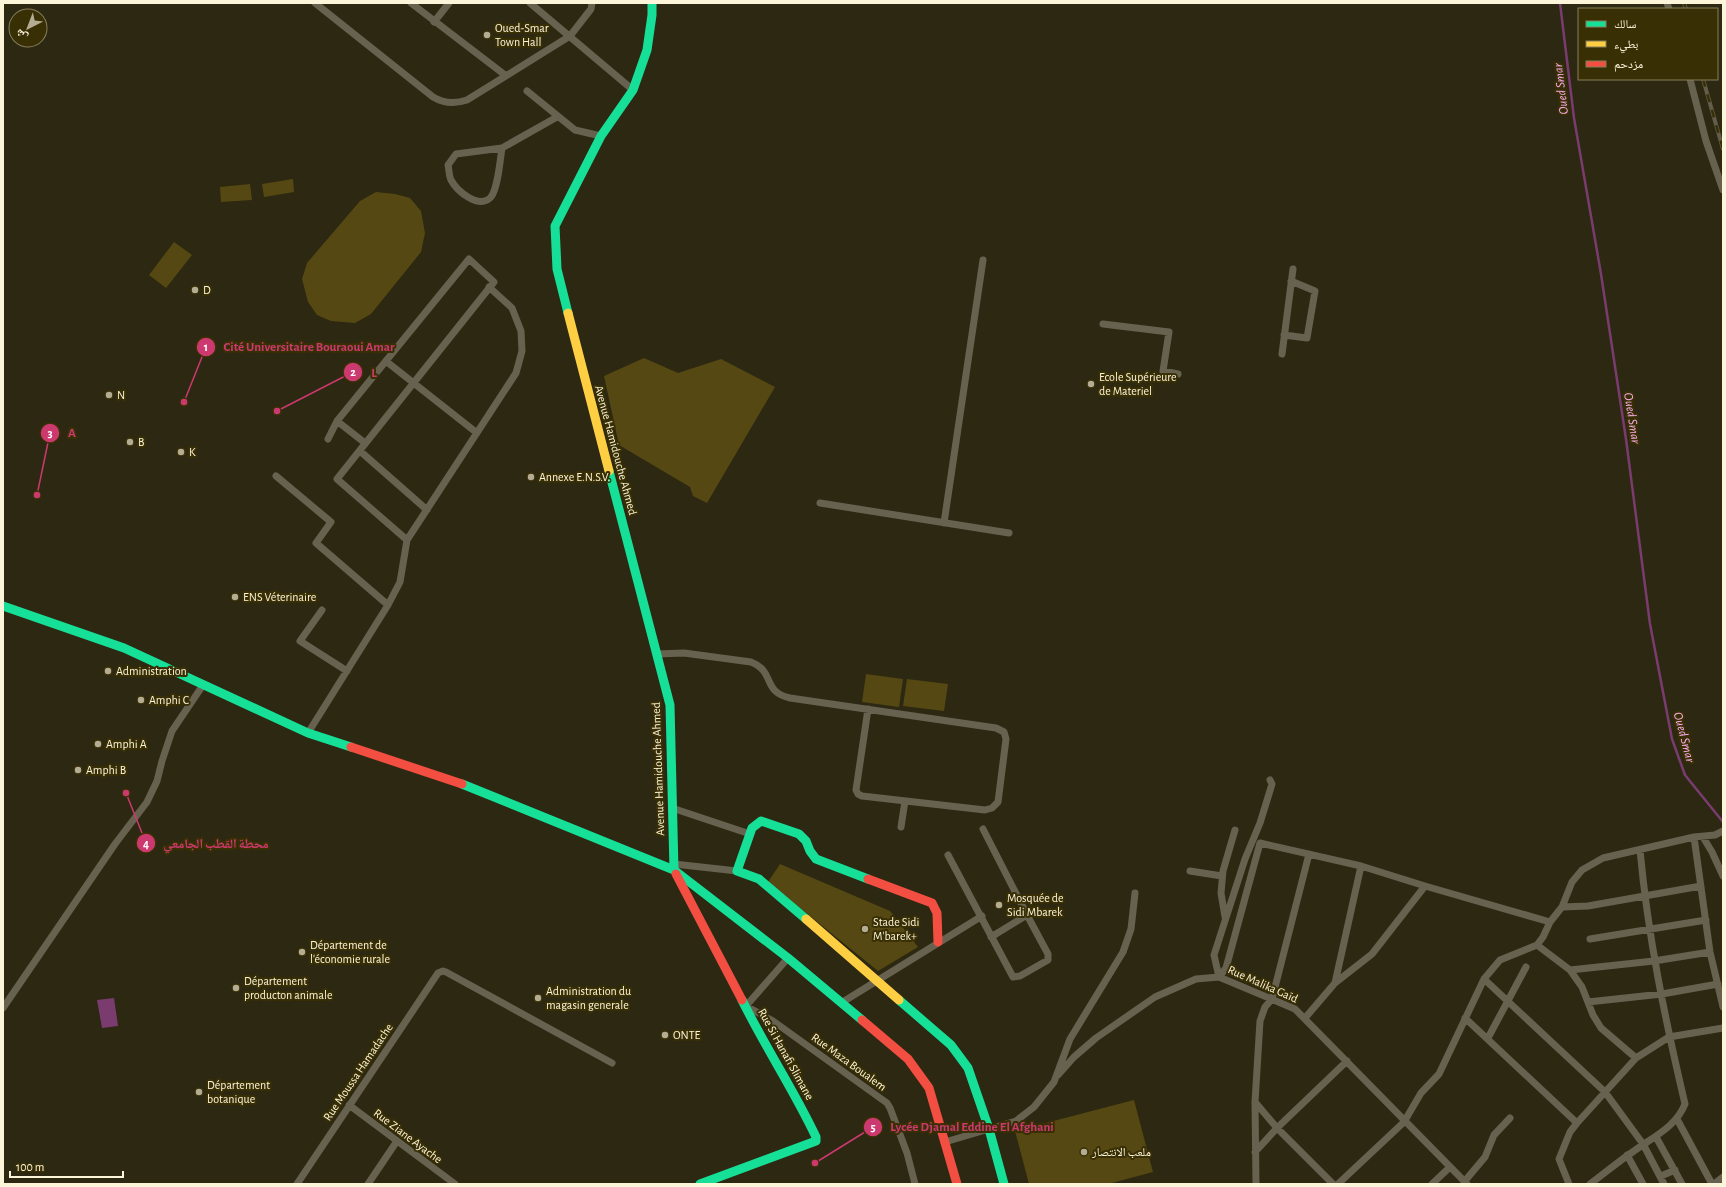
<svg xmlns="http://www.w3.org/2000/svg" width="1726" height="1187" viewBox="0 0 1726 1187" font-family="'Alegreya Sans','Noto Naskh Arabic',sans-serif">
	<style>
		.green { fill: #554813 }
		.water { fill: #7a3c6e }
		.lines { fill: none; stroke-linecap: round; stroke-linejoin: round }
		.stream { stroke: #7a3c6e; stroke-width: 2.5 }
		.street { stroke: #67624f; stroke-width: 7 }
		.fast { stroke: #16e098; stroke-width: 9 }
		.slow { stroke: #ffcf43; stroke-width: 9 }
		.jam { stroke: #f24e42; stroke-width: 9 }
		.rail-casing { stroke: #635e4c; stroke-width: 4 }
		.rail { stroke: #392f05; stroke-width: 2.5; stroke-dasharray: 8; stroke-linecap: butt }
		.poi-dot { fill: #b4ad94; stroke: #392f05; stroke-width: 1.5 }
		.labels { text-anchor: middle; stroke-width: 4; stroke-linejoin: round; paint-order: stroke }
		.poi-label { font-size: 12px; fill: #fdf5da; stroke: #392f05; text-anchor: start }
		.street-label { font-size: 12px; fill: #fdf5da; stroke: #392f05 }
		.water-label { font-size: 13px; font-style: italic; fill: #f9abe9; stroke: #392f05 }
		.leader { fill: none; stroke: #cb396e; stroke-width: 1.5 }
		.callout-dot { fill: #cb396e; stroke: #392f05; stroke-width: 1.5 }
		.mark-label { font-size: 12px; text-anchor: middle; font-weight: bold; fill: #fff }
		.callout-label { font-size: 13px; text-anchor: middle; font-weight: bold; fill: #cb396e; stroke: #392f05; stroke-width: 4; stroke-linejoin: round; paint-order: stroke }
	</style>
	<rect width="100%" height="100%" fill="#2d2811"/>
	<path class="green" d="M293 179 294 192 264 197 262 184Z
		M250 184 252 200 221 202 220 187Z
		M376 192 395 194 410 198 421 211 425 233 421 252 371 314 355 323 331 321 317 315 308 302 302 279 307 263 360 201Z
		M174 242 192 255 166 288 149 275Z
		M644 358 678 373 721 359 775 387 707 503 693 496 690 487 619 445 604 376Z
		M866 674 903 679 899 707 862 702Z
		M907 679 948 684 944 711 903 706Z
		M780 864 890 911 918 947 878 971 768 882Z
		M1134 1100 1153 1172 1108 1184H1029L1015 1131Z"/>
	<path class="water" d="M114 998 118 1026 102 1028 97 1000Z"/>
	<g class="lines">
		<path class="stream" d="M1560 3 1574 118 1601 274 1626 439 1650 624 1672 739 1685 775 1723 822"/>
		<path class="street" d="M315 3 433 97C443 103 455 104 467 100L570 36 591 9 592 3
			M411 3 505 75
			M530 3 633 90
			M1667 3 1669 9
			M434 22 449 3
			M1690 79 1706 141 1723 190
			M527 91 575 130 601 136
			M502 148C500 160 498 188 491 197 479 210 457 191 451 180 449 176 449 169 448 165L456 154 502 148 557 117
			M1103 324 1169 332 1163 371 1178 374
			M1284 335 1307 338 1315 291 1291 281
			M1282 354 1293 269
			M387 362 477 433
			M337 421 365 443
			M328 439 337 421 469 259 494 282 337 479 407 540
			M360 451 427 510
			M276 476 331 522 316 543 388 605
			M820 503 1009 533
			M944 523 983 260
			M322 610 300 641 347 671
			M657 654 684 653 751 662C776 672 761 691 790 698L996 728 1004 732 1006 739 998 802 992 808 985 810 862 796 858 794 856 790 868 709
			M308 733 388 605 400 582 407 540 516 373 522 351 521 331 512 308 489 287
			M672 808 750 834
			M901 827 905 801
			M1694 837 1710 952 1723 1007
			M1703 837 1712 852 1723 876
			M948 855 1013 977 1020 976 1048 960V954L1027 915 983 829
			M674 864 737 871
			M1190 871 1222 876
			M1425 886 1550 922
			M1562 907 1572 882 1582 870 1603 858 1694 837 1715 835 1723 831
			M1225 917 1221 893 1223 871 1235 830
			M991 937 1027 915
			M1590 939 1706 920
			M1537 945 1570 970 1582 987 1593 1015 1601 1028 1636 1058
			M788 958 746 1006 773 1021 887 1103 890 1108 907 1153 915 1184
			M1570 970 1654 961 1710 952
			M1219 977 1226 968 1260 843 1361 866 1425 886 1372 954 1335 983 1305 1018
			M1219 977 1214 955 1245 859 1260 823 1272 784 1270 780
			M1484 979 1605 1092 1643 1144 1664 1184
			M1335 983 1361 866
			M1588 1002 1662 994 1718 984
			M841 1003 982 916
			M3 1008 115 844 147 802 157 781 162 761 172 731 203 685
			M1465 1018 1577 1123
			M1488 1038 1526 967
			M1058 1075 1074 1057 1096 1038 1155 997 1196 979 1219 977 1295 1009 1467 1184
			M1255 1102 1277 1128 1333 1184
			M349 1105 455 1184
			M1677 1119 1712 1184
			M1656 1137 1682 1184
			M945 1142 1016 1121 1034 1107 1054 1082 1070 1039 1123 952 1131 929 1135 893
			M1255 1152 1277 1128 1347 1061
			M1627 1155 1643 1184
			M1661 1176 1675 1170
			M1464 1182 1485 1157 1494 1135 1510 1118
			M297 1184 438 973 443 971 446 972 612 1063
			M368 1184 397 1141
			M1256 1184 1255 1102 1260 1021 1265 1007 1272 999 1309 854
			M1338 1184 1404 1122 1421 1093 1439 1074 1484 979 1500 960 1537 945 1543 937 1550 922 1562 907 1588 906 1701 886
			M1432 1184 1450 1167
			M1569 1184 1559 1159 1570 1132 1577 1123 1636 1058 1669 1037 1723 1028
			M1590 1184C1605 1173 1619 1161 1634 1151 1653 1137 1676 1127 1685 1104 1665 1019 1648 937 1640 850
			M1714 1184 1723 1177"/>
		<path class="fast" d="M568 313 557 269 555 226 601 136 633 90 647 50 652 15V3
			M609 471 670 705 674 870
			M3 606 124 648 308 733 351 747
			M462 784 674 870 788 958 862 1020
			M806 919 759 879 737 871 752 828 761 821 799 834 806 841 810 851 816 859 868 879
			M899 1000 951 1045 968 1068 989 1129 1004 1184
			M700 1184 816 1141V1137C794 1090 765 1047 742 1000"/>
		<path class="slow" d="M568 313 609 471
			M806 919 899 1000"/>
		<path class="jam" d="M351 747 462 784
			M676 874 742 1000
			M868 879 932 903 937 913 938 942
			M862 1020 908 1059 929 1088 957 1184"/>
		<g class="rail-casing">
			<path id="rail" d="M1684 3 1686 9
				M1703 79 1723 149"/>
		</g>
		<use href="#rail" class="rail"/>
	</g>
	<g class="poi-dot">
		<circle cx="487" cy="35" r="4"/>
		<circle cx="195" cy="290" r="4"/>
		<circle cx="1091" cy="384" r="4"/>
		<circle cx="109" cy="395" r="4"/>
		<circle cx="130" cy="442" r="4"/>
		<circle cx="181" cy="452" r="4"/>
		<circle cx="531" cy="477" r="4"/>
		<circle cx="235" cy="597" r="4"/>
		<circle cx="108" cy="671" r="4"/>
		<circle cx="141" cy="700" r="4"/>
		<circle cx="98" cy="744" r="4"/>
		<circle cx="78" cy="770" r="4"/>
		<circle cx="999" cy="905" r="4"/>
		<circle cx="865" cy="929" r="4"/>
		<circle cx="302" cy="952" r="4"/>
		<circle cx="236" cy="988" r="4"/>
		<circle cx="538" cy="998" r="4"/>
		<circle cx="665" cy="1035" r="4"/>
		<circle cx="199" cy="1092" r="4"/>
		<circle cx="1084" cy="1152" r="4"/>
	</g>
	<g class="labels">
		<g class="poi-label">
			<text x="495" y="32">Oued-Smar<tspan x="495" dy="14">Town Hall</tspan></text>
			<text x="203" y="294">D</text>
			<text x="1099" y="381">Ecole Supérieure<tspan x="1099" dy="14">de Materiel</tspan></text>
			<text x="117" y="399">N</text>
			<text x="138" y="446">B</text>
			<text x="189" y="456">K</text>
			<text x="539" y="481">Annexe E.N.S.V.</text>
			<text x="243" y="601">ENS Véterinaire</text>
			<text x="116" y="675">Administration</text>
			<text x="149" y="704">Amphi C</text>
			<text x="106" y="748">Amphi A</text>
			<text x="86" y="774">Amphi B</text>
			<text x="1007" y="902">Mosquée de<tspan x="1007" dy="14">Sidi Mbarek</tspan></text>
			<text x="873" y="926">Stade Sidi<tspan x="873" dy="14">M'barek+</tspan></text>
			<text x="310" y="949">Département de<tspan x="310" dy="14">l'économie rurale</tspan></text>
			<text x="244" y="985">Département<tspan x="244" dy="14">producton animale</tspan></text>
			<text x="546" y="995">Administration du<tspan x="546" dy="14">magasin generale</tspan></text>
			<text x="673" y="1039">ONTE</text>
			<text x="207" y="1089">Département<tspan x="207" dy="14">botanique</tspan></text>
			<text x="1092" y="1156">ملعب الانتصار</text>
		</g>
		<g class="street-label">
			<text transform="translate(616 450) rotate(75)" y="4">Avenue Hamidouche Ahmed</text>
			<text transform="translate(658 769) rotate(-92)" y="4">Avenue Hamidouche Ahmed</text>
			<text transform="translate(1263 984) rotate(24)" y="4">Rue Malika Gaïd</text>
			<text transform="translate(786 1054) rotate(61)" y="4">Rue Si Hanafi Slimane</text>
			<text transform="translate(849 1062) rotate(36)" y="4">Rue Maza Boualem</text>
			<text transform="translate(358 1072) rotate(-56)" y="4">Rue Moussa Hamadache</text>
			<text transform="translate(408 1136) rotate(37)" y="4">Rue Ziane Ayache</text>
		</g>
		<g class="water-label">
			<text transform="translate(1560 89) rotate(-97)" y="5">Oued Smar</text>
			<text transform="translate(1633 418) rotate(81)" y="5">Oued Smar</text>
			<text transform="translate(1685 737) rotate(75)" y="5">Oued Smar</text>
		</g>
	</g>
	<path class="leader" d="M184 402L206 347M277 411L353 372M37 495L50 433M126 793L146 843M815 1163L873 1127"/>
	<g class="callout-dot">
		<circle cx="184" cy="402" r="4"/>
		<circle cx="277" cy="411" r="4"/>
		<circle cx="37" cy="495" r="4"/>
		<circle cx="126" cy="793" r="4"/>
		<circle cx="815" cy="1163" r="4"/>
		<circle cx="206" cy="347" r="10"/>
		<circle cx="353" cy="372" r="10"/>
		<circle cx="50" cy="433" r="10"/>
		<circle cx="146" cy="843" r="10"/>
		<circle cx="873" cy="1127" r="10"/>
	</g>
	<g class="mark-label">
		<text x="206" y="351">1</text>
		<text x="353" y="376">2</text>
		<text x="50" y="437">3</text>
		<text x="146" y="848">4</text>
		<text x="873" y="1131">5</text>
	</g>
	<g class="callout-label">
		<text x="309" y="351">Cité Universitaire Bouraoui Amar</text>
		<text x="374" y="377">L</text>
		<text x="72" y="437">A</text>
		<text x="216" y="848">محطة القطب الجامعي</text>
		<text x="972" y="1131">Lycée Djamal Eddine El Afghani</text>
	</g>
	<rect width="1726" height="1187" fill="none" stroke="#fdf5da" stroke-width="8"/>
	<rect x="1578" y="8" width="140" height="72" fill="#392f05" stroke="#877e5a"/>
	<rect x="1586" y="21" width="20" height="6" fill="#16e098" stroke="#877e5a"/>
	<text x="1614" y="28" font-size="12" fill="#fdf5da">سالك</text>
	<rect x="1586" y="41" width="20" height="6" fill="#ffcf43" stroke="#877e5a"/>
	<text x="1614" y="48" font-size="12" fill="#fdf5da">بطيء</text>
	<rect x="1586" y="61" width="20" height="6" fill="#f24e42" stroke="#877e5a"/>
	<text x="1614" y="68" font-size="12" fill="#fdf5da">مزدحم</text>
	<g transform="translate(28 28) rotate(222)"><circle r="19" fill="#392f05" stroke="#877e5a"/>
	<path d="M0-3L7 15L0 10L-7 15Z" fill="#b4ad94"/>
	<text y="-6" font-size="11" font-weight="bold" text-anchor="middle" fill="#fdf5da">ش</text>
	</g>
	<path d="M10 1171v6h113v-6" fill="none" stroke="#fdf5da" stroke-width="2"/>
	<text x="16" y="1171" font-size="12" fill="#fdf5da" stroke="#392f05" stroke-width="3" paint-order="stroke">100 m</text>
</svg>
